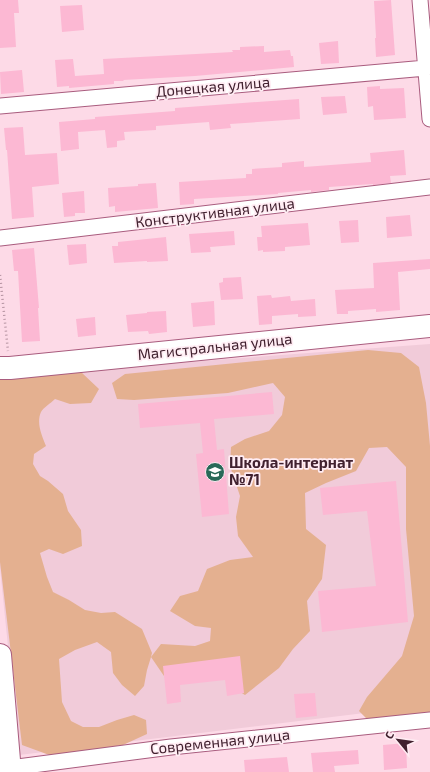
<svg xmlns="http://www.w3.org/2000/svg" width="430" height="772" viewBox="0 0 430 772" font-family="'Exo 2',sans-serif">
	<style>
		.built { fill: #f1cbd9 }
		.green { fill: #e4b090 }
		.building { fill: #fcb8d3 }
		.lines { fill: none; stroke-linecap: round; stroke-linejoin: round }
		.minor-casing { stroke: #a95c7e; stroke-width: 17 }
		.primary-casing { stroke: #a95c7e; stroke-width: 24 }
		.path { stroke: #b593a1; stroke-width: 2.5; stroke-dasharray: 1 3; stroke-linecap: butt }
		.minor { stroke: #fff; stroke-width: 15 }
		.primary { stroke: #fff; stroke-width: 22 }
		.labels { text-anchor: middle; stroke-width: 3.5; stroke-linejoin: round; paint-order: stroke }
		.street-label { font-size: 15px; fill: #41212f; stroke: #ffecf3 }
		.poi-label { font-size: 15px; font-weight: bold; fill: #41212f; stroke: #ffecf3; text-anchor: start }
	</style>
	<rect width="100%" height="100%" fill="#fddae7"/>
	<path class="built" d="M430 344V705L19 755 0 568V376Z"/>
	<path class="green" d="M368 350 401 353 419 367 426 403 430 446V720L372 724 359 711 367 697 402 656 414 616 406 529V467L387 447 369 448 356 471 326 483 305 493 306 529 326 545 322 579 307 601 310 631 293 649 279 668 245 695 230 686V669L164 676 151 657 147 670 144 686 135 696 122 685 113 673 111 652 97 642 75 650 59 659 62 702 71 721 83 727H99L117 720 134 715 146 720 147 734 123 745 52 756 22 745 0 562V377L37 373 81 372 99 389 91 403 70 404 55 399C51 403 43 408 41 412 36 423 42 436 46 446L34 454 33 464 40 476 48 481 63 494 68 511 81 530 82 546 63 554 49 549 40 553 47 577 53 592 69 600 85 610 101 613 115 612 142 629 152 653 151 657 161 644 195 646 210 641 211 628 195 626 170 611 180 596 198 591 207 569 230 560 253 557 238 536 236 517 240 496 230 466 231 447 245 439 269 431 282 415 285 397 273 383 228 393 134 400 117 399 112 383 125 374Z"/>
	<path class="building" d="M0 0H18L19 13H14L16 47 0 48Z
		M391 0 395 55 376 57 375 38H376L374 1Z
		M82 5 84 30 62 32 60 6Z
		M338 41 339 63 321 64 319 43Z
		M264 46V52L290 50 291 56H293L294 67 195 76 123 80 124 81H114V84L69 88V86L57 87 55 60 73 59 75 76 104 74 103 59 233 52 232 50H240V47Z
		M22 70 24 92 1 94 0 72Z
		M380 86V89L404 88 406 118 374 120 373 106 368 107 367 87Z
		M345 96 347 113 323 115 321 97Z
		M299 99 300 119 230 124 231 128 210 130 209 122 156 126V130L124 132 125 140 117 141V147L107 148 105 130 78 132 79 149 61 151 59 122 95 119V117L175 111V108Z
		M23 127 25 155 57 153 59 184 32 187 34 217 12 219 7 150H6L4 128Z
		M404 150 406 175 390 176 391 183 373 185V184L329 187V190L311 192V190L278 193V194L194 199V204L180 205 179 182 246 178V174H252V169L282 167V163L304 161V167L371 162 370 153Z
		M156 183 158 208 115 212V206L109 207 108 188 138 186V184Z
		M84 191 85 213H75V216L64 217 62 193Z
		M410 215 412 236 387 238 386 217Z
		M358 220 359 242 341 243 339 221Z
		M308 223 310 245 285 247V251L263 252V250L258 251 257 237H262L261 226Z
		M234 231 235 245 210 247 211 252 191 253 189 234Z
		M166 237 168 261 147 262V261L114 263 112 246H118V242Z
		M86 244 87 263 69 265 67 245Z
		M34 248 39 308H38L40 341 22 342 18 271H14L12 250Z
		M430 259V269L398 272 400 310 376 312V309L348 311V314H337L335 290 374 288 373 263Z
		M241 277 243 299 221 300 219 283 223 282V278Z
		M271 295 272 298 290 296 291 301 315 299 316 316 298 317V314L272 316V324L259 325 257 296Z
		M214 301 215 325 193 327 191 303Z
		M166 311 167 332 149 334 148 331 128 332 126 315 147 313V312Z
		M95 317 96 335 78 337 76 319Z
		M272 392 274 414 214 419 217 450 224 449 229 514 202 517 196 454 203 453 200 423 140 428 138 404Z
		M396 481 408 622 322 632 318 591 376 586 367 511 323 515 320 488Z
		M240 656 244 693 227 696 225 680 180 685 181 702 167 704 163 666Z
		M315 693 317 716 296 718 294 694Z
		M406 743 407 768 384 770 383 745Z
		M358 750 359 764 334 766 335 772H313L311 753Z
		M287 757 289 772H245L244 760Z"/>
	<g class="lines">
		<g class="minor-casing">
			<path id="minor" d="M420 0 430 119
				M0 106 426 68
				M0 238 430 187
				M1 768H10L171 747 430 720"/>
		</g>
		<g class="primary-casing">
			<path id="primary" d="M0 368H10L430 326
				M0 655 10 772"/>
		</g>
		<path class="path" d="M0 275 8 351"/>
		<use href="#minor" class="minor"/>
		<use href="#primary" class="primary"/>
	</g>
	<defs>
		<g id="school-disc" transform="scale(1)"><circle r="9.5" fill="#286958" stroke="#ffecf3"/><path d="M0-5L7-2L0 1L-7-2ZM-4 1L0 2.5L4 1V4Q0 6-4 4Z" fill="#fff"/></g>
	</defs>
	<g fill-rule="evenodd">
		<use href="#school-disc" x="215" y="472"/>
	</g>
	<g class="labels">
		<g class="street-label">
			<text transform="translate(213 87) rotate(-5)" y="5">Донецкая улица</text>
			<text transform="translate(215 213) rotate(-7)" y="5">Конструктивная улица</text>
			<text transform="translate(215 347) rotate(-6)" y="5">Магистральная улица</text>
			<text transform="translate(220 742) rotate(-6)" y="5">Современная улица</text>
		</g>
		<g class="poi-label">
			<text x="229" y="468">Школа-интернат<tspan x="229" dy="17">№71</tspan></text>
		</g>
	</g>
	<g transform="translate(398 740) rotate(299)" stroke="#ffecf3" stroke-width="3" paint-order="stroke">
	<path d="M0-3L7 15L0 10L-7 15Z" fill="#41212f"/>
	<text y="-6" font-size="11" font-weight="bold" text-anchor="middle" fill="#41212f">С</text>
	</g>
</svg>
